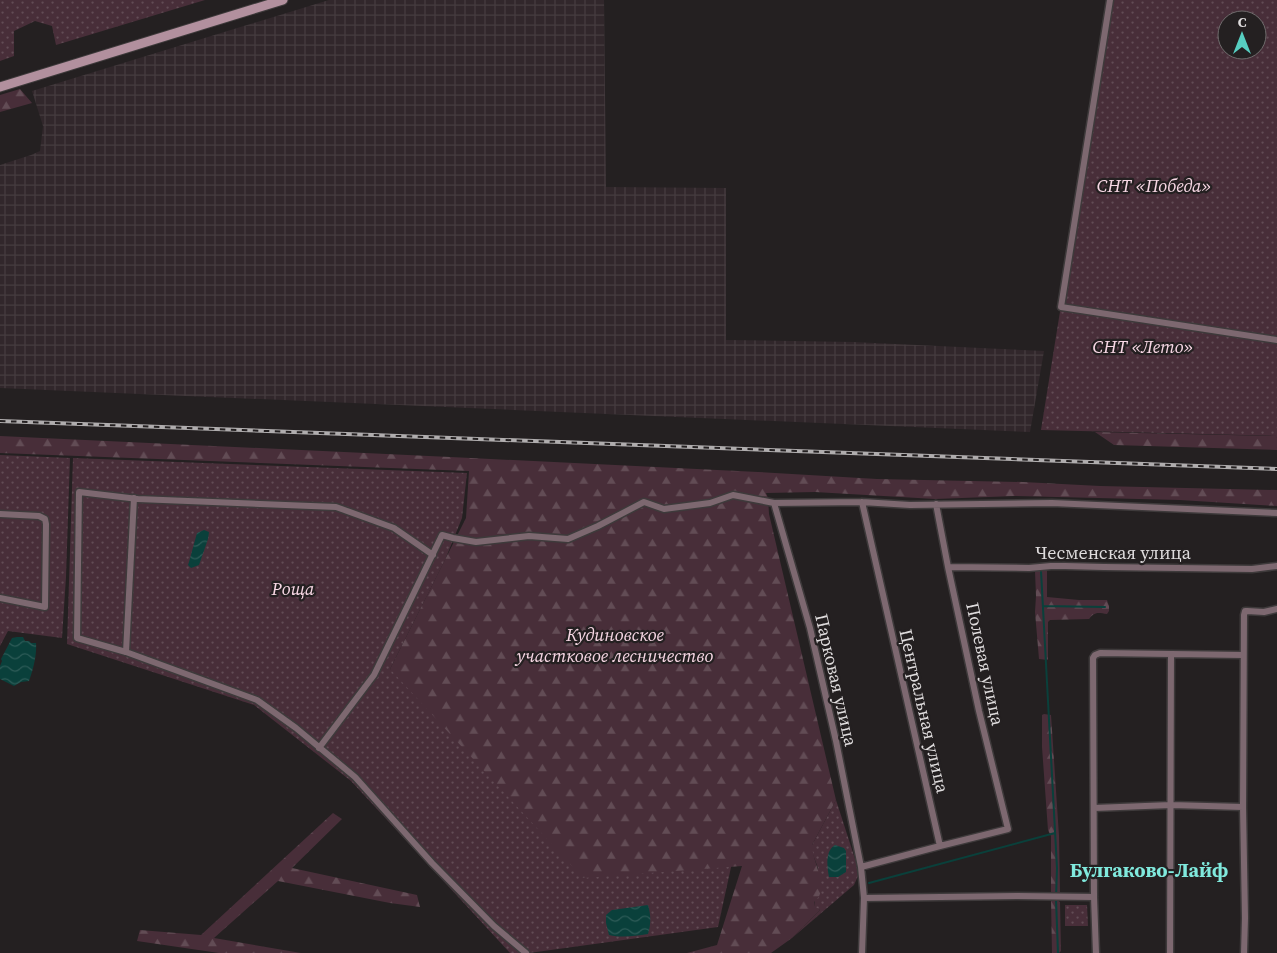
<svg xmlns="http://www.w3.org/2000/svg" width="1277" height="953" viewBox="0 0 1277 953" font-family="'Source Serif 4',serif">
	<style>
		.industrial { fill: url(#industrial-grid) }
		.green { fill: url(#green-dots); fill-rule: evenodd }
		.forest { fill: url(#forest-firs) }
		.water { fill: url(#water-waves) }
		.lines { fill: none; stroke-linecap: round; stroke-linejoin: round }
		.stream { stroke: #0a403b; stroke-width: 2 }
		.minor-casing { stroke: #3e3a3b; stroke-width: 9 }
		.secondary-casing { stroke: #3e3a3b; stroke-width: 11 }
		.minor { stroke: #7d6870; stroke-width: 6 }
		.secondary { stroke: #b2909e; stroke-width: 9 }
		.rail-casing { stroke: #b0adae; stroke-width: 4 }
		.rail { stroke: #242021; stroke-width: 2; stroke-dasharray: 5.5; stroke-linecap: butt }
		.labels { text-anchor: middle; stroke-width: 4.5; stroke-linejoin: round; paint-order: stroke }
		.park-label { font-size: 18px; font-style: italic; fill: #f7d7e4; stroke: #242021 }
		.street-label { font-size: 18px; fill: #dfdcdd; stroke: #242021 }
		.quarter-label { font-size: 20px; font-weight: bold; fill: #80e9dd; stroke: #242021 }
	</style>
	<defs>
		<pattern id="industrial-grid" width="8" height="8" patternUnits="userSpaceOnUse" patternTransform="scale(1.25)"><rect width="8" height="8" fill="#31272b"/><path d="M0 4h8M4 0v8" fill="none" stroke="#453c3f"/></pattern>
		<pattern id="green-dots" width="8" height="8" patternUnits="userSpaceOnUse" patternTransform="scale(1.25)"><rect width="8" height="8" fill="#482e39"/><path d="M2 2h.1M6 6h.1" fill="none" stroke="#624c55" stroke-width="1.8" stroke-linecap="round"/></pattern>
		<pattern id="forest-firs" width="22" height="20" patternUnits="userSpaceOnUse" patternTransform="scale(1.25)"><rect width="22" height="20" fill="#482e39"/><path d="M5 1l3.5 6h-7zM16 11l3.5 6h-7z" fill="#624c55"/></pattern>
		<pattern id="water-waves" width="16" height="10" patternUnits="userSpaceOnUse" patternTransform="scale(1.25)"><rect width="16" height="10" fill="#0a403b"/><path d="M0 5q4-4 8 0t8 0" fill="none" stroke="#2d5b57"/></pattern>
	</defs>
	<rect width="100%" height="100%" fill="#242021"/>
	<path class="industrial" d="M329 0H604L606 187 726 188V340L853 342 1044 351 1030 432 0 388V165L31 155 40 151 43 126 32 91Z"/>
	<path class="green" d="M0 0H205L56 45 52 26 35 21 14 31V56L0 61Z
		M1110 0H1277V436L1041 430ZM1227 20H1257V50H1227Z
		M0 455 70 458 66 577 62 638 8 631 0 646Z
		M73 458 467 473 462 518 445 560 390 669 733 858 718 927 529 953H510L351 781 254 705 67 644Z
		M836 800 856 862 858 876 854 885 792 938 820 910 814 907 818 868 812 852V845Z
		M1065 905H1087L1088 926H1065Z"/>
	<path class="forest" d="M20 89 32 103 0 112V95Z
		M1095 432 1277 436V450L1114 445Z
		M0 436 471 458 758 472 877 479 1023 482 1100 486 1277 490V506L1180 500 1015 496 935 499 815 492 766 493 768 498 769 514 836 800 812 845C812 862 831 889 814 902V906L820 910 792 938 771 953H687L717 945 742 866 583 878 390 669 466 518 469 471 0 453Z
		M1037 569H1047V597L1079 600H1107L1109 606V611L1107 614C1099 613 1095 611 1089 619L1050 620 1048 622V660L1039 659 1035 612 1036 596 1035 571Z
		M1044 714 1051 715 1059 836 1060 893H1051V836L1048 830 1042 747V715Z
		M333 813 342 819 292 868 417 895 420 907 390 903 278 881 214 938 301 953H219L137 941 140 930 201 935Z
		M1056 899 1060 902 1061 951 1059 953H1052L1051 900Z"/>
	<path class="water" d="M204 530 209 532 208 539 199 565 191 568 188 565 189 562 197 533Z
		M17 637H23L25 641H29L31 643H36C37 655 33 670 29 681L21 682 14 686 0 679V666L2 661 1 659 12 638Z
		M835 845 844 848 846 851V872L838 877H829C827 866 825 851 835 845Z
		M648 905C651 915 651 924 648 934 634 936 622 938 609 935L606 923V915L612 910Z"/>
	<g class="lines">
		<path class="stream" d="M1041 571 1057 868 1056 899 1058 953
			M1043 606 1105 607
			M869 883 1055 833"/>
		<g class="minor-casing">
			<path id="minor" d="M1110 0 1061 307 1277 340
				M774 503 810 628 836 741 861 867 864 898 862 953
				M936 504 948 567 979 711 1008 829 940 846
				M0 514 39 516 45 519 46 524 45 607 0 598
				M433 555 394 528 336 507 138 499 79 492 77 638 126 652 257 700 296 728 355 777 432 863 494 926 526 953
				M948 567 1029 568 1051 566H1065L1104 567 1252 569 1277 566
				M126 652 134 498
				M319 748 374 675 442 535 453 538 476 542 529 536 568 539 598 526 644 502 664 509 710 503 733 495 774 503 862 502 910 505 1052 503 1277 513
				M1094 808 1171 805 1243 807
				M861 867 940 846 862 502
				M864 898 1017 896 1094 897
				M1096 953 1094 897 1093 658 1095 655 1100 653 1243 655
				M1170 953 1171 655
				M1244 953 1245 918 1243 807 1244 615 1245 611H1247L1264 612 1277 609"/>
		</g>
		<g class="secondary-casing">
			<path id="secondary" d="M0 87 283 0"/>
		</g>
		<use href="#minor" class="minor"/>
		<use href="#secondary" class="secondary"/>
		<g class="rail-casing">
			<path id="rail" d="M0 421 1277 469"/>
		</g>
		<use href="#rail" class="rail"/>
	</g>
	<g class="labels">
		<g class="park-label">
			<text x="1154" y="192">СНТ «Победа»</text>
			<text x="1143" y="353">СНТ «Лето»</text>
			<text x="293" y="595">Роща</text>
			<text x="615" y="641">Кудиновское<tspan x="615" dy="21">участковое лесничество</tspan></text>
		</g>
		<g class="street-label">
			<text x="1113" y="559">Чесменская улица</text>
			<text transform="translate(985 664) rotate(78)" y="6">Полевая улица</text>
			<text transform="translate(836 680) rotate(77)" y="6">Парковая улица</text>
			<text transform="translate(924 711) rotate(77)" y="6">Центральная улица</text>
		</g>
		<g class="quarter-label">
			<text x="1149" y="877">Булгаково-Лайф</text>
		</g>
	</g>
	<g transform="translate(1242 35)"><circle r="24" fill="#242021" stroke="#6f6b6c"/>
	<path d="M0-4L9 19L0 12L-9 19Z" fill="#57cec1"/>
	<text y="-8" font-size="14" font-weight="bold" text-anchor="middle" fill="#dfdcdd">С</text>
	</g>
</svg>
